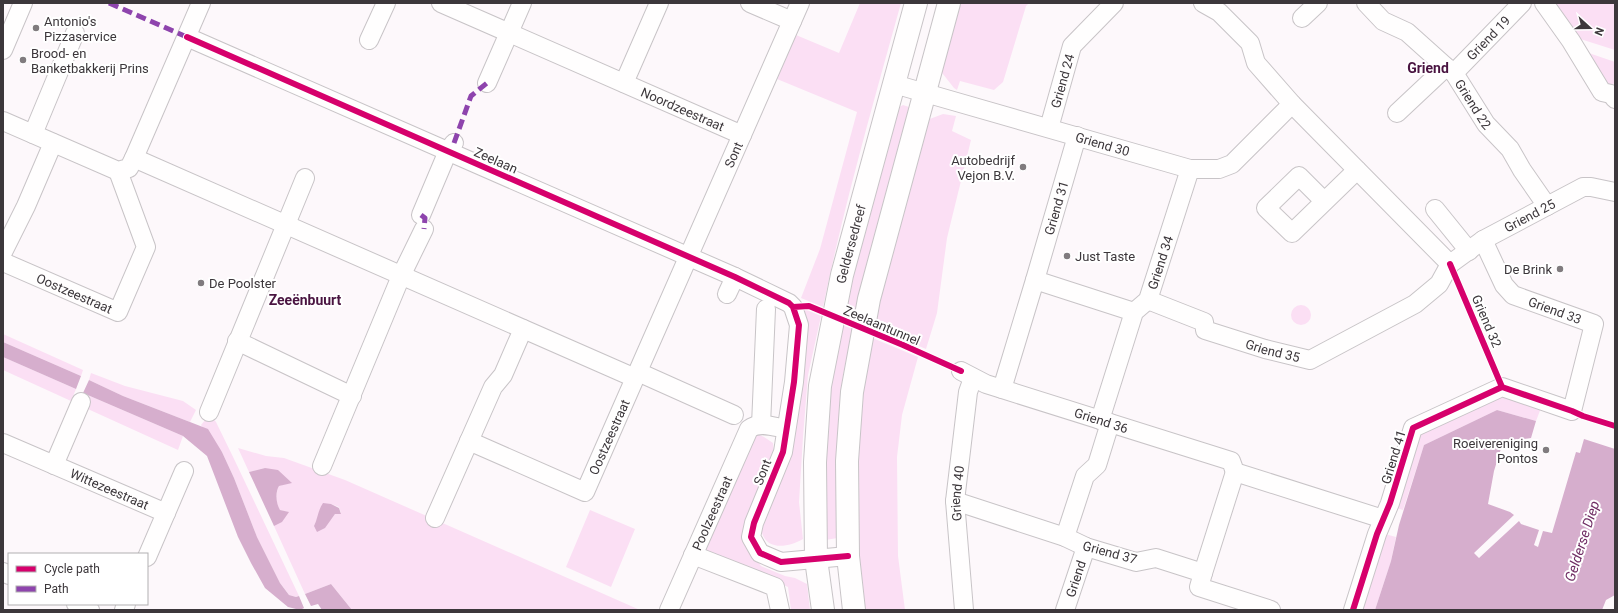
<svg xmlns="http://www.w3.org/2000/svg" width="1618" height="613" viewBox="0 0 1618 613" font-family="Roboto,sans-serif">
	<style>
		.green { fill: #fbdff4; fill-rule: evenodd }
		.water { fill: #d6aecd }
		.lines { fill: none; stroke-linecap: round; stroke-linejoin: round }
		.minor-casing { stroke: #c8c4c7; stroke-width: 20 }
		.major-casing { stroke: #c8c4c7; stroke-width: 24 }
		.minor { stroke: #fffefe; stroke-width: 18 }
		.major { stroke: #fffefe; stroke-width: 22 }
		.quiet { stroke: #8e44ad; stroke-width: 5; stroke-dasharray: 10 5; stroke-linecap: butt }
		.cycleway-casing { stroke: #fff; stroke-width: 8 }
		.cycleway { stroke: #d6006c; stroke-width: 6 }
		.poi-dot { fill: #807b7e; stroke: #fff; stroke-width: 1.5 }
		.labels { text-anchor: middle; stroke-width: 4; stroke-linejoin: round; paint-order: stroke }
		.poi-label { font-size: 13px; fill: #3c373b; stroke: #fff; text-anchor: start }
		.street-label { font-size: 13px; fill: #3c373b; stroke: #fff }
		.neighbourhood-label { font-size: 14px; font-weight: bold; fill: #4a1441; stroke: #fff }
		.water-label { font-size: 14px; font-style: italic; fill: #6f2c63; stroke: #fff }
	</style>
	<rect width="100%" height="100%" fill="#fdf8fb"/>
	<path class="green" d="M860 3H901C873 104 844 205 823 307L801 298 820 249 857 112 777 79 796 35 839 53Z
		M957 3H1029L1026 6 1003 82 994 90 960 81 957 90 954 88 939 69Z
		M1554 3H1615V50L1574 37Z
		M1583 51 1615 62V83L1611 85H1605Z
		M903 105 909 107V118L854 320 841 315 896 109Z
		M943 114 956 116 952 131 971 140 947 238 937 313 926 349 873 327 927 120Z
		M1291 315a10 10 0 1 1 20 0a10 10 0 1 1-20 0Z
		M800 307 821 316 808 375 803 437 799 502 803 539C787 548 765 551 761 529Z
		M839 324 853 329 843 375 839 422 838 538 825 540 826 405Z
		M3 334 83 370 81 376 3 342Z
		M870 337 918 357 902 415 897 457 898 556 905 610H860C858 519 851 426 870 337Z
		M3 357 76 389 71 401 3 370Z
		M91 373 125 386 183 401 196 410 190 422 123 396 89 380Z
		M83 393 183 436 178 450 79 405Z
		M1500 394 1541 408 1536 421 1497 410 1424 445 1403 510 1390 506 1414 435Z
		M210 414 216 422 235 461 299 596 296 597 289 595 280 583 257 537 234 478 222 452 201 425Z
		M755 433 764 437 773 443 774 452 748 549 761 566 785 576 795 578 807 584 810 610H791L788 587 705 550Z
		M238 448 266 456 284 458 345 480 640 610H352L331 584 305 594 274 526 288 512 279 510C276 504 275 492 279 486L291 482 265 468 249 472ZM331 504 339 507 341 513 335 514 332 518 314 526 319 516Z
		M590 510 635 529 611 587 566 567Z
		M1381 533 1396 537 1391 561 1375 610H1356Z"/>
	<path class="water" d="M3 342 81 376 76 389 3 357Z
		M89 380 123 396 208 429 222 452 234 478 257 537 280 583 289 595 296 597 299 596 304 608 300 610 288 607 265 588 251 563 238 537 207 456 183 436 83 393Z
		M1497 410 1536 421 1531 438 1503 442 1494 471 1488 504 1510 512 1514 515 1474 553 1479 558 1519 521 1521 524 1539 530 1534 545 1538 547 1543 531 1552 533 1576 452 1580 453 1584 439 1615 449V546L1614 550 1615 551V595L1606 600 1602 610H1375L1391 561 1399 525 1424 445Z
		M265 468 278 470 292 483 279 486C275 492 276 504 280 510L289 512 282 522 274 526 249 472Z
		M323 503 331 504 339 508 341 514H335L325 528 317 532 314 526C318 518 318 510 323 503Z
		M331 584 352 610H322L318 604 311 606 305 594Z"/>
	<g class="lines">
		<g class="minor-casing">
			<g id="minor">
				<path id="s1" d="M441 3 742 135"/>
				<path d="M750 3 792 21"/>
				<path d="M1203 3 1219 12 1250 43 1256 63 1292 104 1450 264"/>
				<path id="s2" d="M1366 3 1383 21 1407 32 1446 67 1454 73 1486 124 1510 149 1522 170 1547 206"/>
				<path d="M1544 3 1571 41 1602 92 1611 94 1615 99"/>
				<path d="M1302 18 1318 3"/>
				<path d="M187 37 735 277 789 303 793 307 799 325 794 382 783 452 754 523 751 537 760 553 781 562 848 556"/>
				<path d="M369 40 386 3"/>
				<path d="M3 50 23 3"/>
				<path id="s3" d="M1454 73 1522 3"/>
				<path d="M487 83 522 3"/>
				<path d="M624 83 659 3"/>
				<path id="s4" d="M894 84 1190 169H1219L1232 164 1292 104"/>
				<path d="M1397 113 1446 67"/>
				<path d="M3 121 118 171 129 168 134 158 635 378 585 492 469 441"/>
				<path id="s5" d="M1049 128 1072 46 1114 3"/>
				<path d="M33 134 75 33"/>
				<path d="M134 158 201 3"/>
				<path d="M1324 201 1299 176 1266 208 1292 233 1357 170"/>
				<path d="M1435 209 1469 251"/>
				<path d="M421 215 448 151 454 143"/>
				<path d="M3 252 26 206 53 143"/>
				<path id="s6" d="M3 262 118 312 146 247 118 171"/>
				<path d="M1035 280 1134 312"/>
				<path d="M727 294 735 277"/>
				<path id="s7" d="M1148 300 1204 322 1205 330 1265 349 1310 360 1415 304 1439 284 1450 264 1483 240 1583 187H1591L1615 192"/>
				<path d="M237 341 352 396"/>
				<path id="s8" d="M961 371 986 384 1002 389 1231 461 1235 472 1383 519"/>
				<path d="M638 372 734 415"/>
				<path id="s9" d="M635 378 800 3"/>
				<path id="s10" d="M1002 389 1035 280 1077 136"/>
				<path d="M209 412 305 178"/>
				<path id="s11" d="M1100 420 1134 312 1148 300 1190 169"/>
				<path d="M761 425 766 309"/>
				<path id="s12" d="M3 443 166 513"/>
				<path d="M54 465 81 402"/>
				<path d="M322 466 401 276 424 229"/>
				<path d="M955 501 1065 537 1086 547 1136 562 1156 558 1203 573 1199 587 1271 610"/>
				<path d="M435 518 493 387 503 375 523 329"/>
				<path d="M1065 537 1085 476 1097 465 1110 423"/>
				<path d="M693 555 775 587 780 610"/>
				<path d="M147 557 184 471"/>
				<path d="M3 572 9 575"/>
				<path d="M1203 573 1235 472"/>
				<path d="M76 604 90 610"/>
				<path d="M124 610 126 604"/>
				<path id="s13" d="M669 610 749 429C759 421 775 427 786 429"/>
				<path id="s14" d="M964 610 955 501 968 392 973 378"/>
				<path id="s15" d="M1065 610 1086 547"/>
				<path d="M1353 610 1377 534 1390 503 1413 428 1502 387 1572 411 1594 324 1513 295 1504 285 1483 240"/>
			</g>
		</g>
		<g class="major-casing">
			<g id="major">
				<path id="s16" d="M823 610 816 559 815 462 820 386 842 275 916 3"/>
				<path d="M854 610 848 556 847 461 852 392 869 299 949 3"/>
			</g>
		</g>
		<use href="#minor" class="minor"/>
		<use href="#major" class="major"/>
		<path class="quiet" d="M109 3 187 37
			M454 143 471 96 487 83
			M421 215 425 218 424 229"/>
		<g class="cycleway-casing">
			<path id="cycleway" d="M187 37 735 277 789 303 793 307 799 325 794 382 783 452 754 523 751 537 760 553 781 562 848 556
				M1450 264 1502 387
				M793 307 809 306 903 345 961 371
				M1353 610 1377 534 1390 503 1413 428 1502 387 1572 411 1583 416 1615 426"/>
		</g>
		<use href="#cycleway" class="cycleway"/>
	</g>
	<g class="poi-dot">
		<circle cx="36" cy="28" r="4"/>
		<circle cx="23" cy="60" r="4"/>
		<circle cx="1023" cy="167" r="4"/>
		<circle cx="1067" cy="256" r="4"/>
		<circle cx="1560" cy="269" r="4"/>
		<circle cx="201" cy="283" r="4"/>
		<circle cx="1546" cy="450" r="4"/>
	</g>
	<g class="labels">
		<g class="poi-label">
			<text x="44" y="26">Antonio's<tspan x="44" dy="15">Pizzaservice</tspan></text>
			<text x="31" y="58">Brood- en<tspan x="31" dy="15">Banketbakkerij Prins</tspan></text>
			<text x="1015" y="165" text-anchor="end">Autobedrijf<tspan x="1015" dy="15">Vejon B.V.</tspan></text>
			<text x="1075" y="261">Just Taste</text>
			<text x="1552" y="274" text-anchor="end">De Brink</text>
			<text x="209" y="288">De Poolster</text>
			<text x="1538" y="448" text-anchor="end">Roeivereniging<tspan x="1538" dy="15">Pontos</tspan></text>
		</g>
		<g class="street-label">
			<text dy="5" stroke="none"><textPath href="#s3" startOffset="49">Griend 19</textPath></text>
			<text dy="5" stroke="none"><textPath href="#s5" startOffset="49">Griend 24</textPath></text>
			<text dy="5" stroke="none"><textPath href="#s2" startOffset="150">Griend 22</textPath></text>
			<text dy="5" stroke="none"><textPath href="#s1" startOffset="264">Noordzeestraat</textPath></text>
			<text dy="5" stroke="none"><textPath href="#s4" startOffset="217">Griend 30</textPath></text>
			<text dy="5" stroke="none"><textPath href="#s9" startOffset="244">Sont</textPath></text>
			<text transform="translate(496 160) rotate(24)" y="5">Zeelaan</text>
			<text dy="5" stroke="none"><textPath href="#s10" startOffset="189">Griend 31</textPath></text>
			<text dy="5" stroke="none"><textPath href="#s7" startOffset="444">Griend 25</textPath></text>
			<text dy="5" stroke="none"><textPath href="#s16" startOffset="370">Geldersedreef</textPath></text>
			<text dy="5" stroke="none"><textPath href="#s11" startOffset="171">Griend 34</textPath></text>
			<text dy="5" stroke="none"><textPath href="#s6" startOffset="78">Oostzeestraat</textPath></text>
			<text transform="translate(1555 310) rotate(20)" y="5">Griend 33</text>
			<text transform="translate(1487 321) rotate(67)" y="5">Griend 32</text>
			<text transform="translate(882 325) rotate(23)" y="5">Zeelaantunnel</text>
			<text dy="5" stroke="none"><textPath href="#s7" startOffset="139">Griend 35</textPath></text>
			<text dy="5" stroke="none"><textPath href="#s8" startOffset="149">Griend 36</textPath></text>
			<text transform="translate(609 437) rotate(-66)" y="5">Oostzeestraat</text>
			<text transform="translate(1393 457) rotate(-73)" y="5">Griend 41</text>
			<text transform="translate(762 472) rotate(-68)" y="5">Sont</text>
			<text dy="5" stroke="none"><textPath href="#s12" startOffset="116">Wittezeestraat</textPath></text>
			<text dy="5" stroke="none"><textPath href="#s14" startOffset="117">Griend 40</textPath></text>
			<text dy="5" stroke="none"><textPath href="#s13" startOffset="106">Poolzeestraat</textPath></text>
			<text transform="translate(1110 552) rotate(15)" y="5">Griend 37</text>
			<text dy="5" stroke="none"><textPath href="#s15" startOffset="33">Griend</textPath></text>
		</g>
		<g class="neighbourhood-label">
			<text x="1428" y="73">Griend</text>
			<text x="305" y="305">Zeeënbuurt</text>
		</g>
		<g class="water-label">
			<text transform="translate(1582 541) rotate(-72)" y="5">Gelderse Diep</text>
		</g>
	</g>
	<rect width="1618" height="613" fill="none" stroke="#3c373b" stroke-width="8"/>
	<rect x="8" y="553" width="140" height="52" fill="#ffffff" stroke="#b1afb1"/>
	<rect x="16" y="566" width="20" height="6" fill="#d6006c" stroke="#b1afb1"/>
	<text x="44" y="573" font-size="12" fill="#3c373b">Cycle path</text>
	<rect x="16" y="586" width="20" height="6" fill="#8e44ad" stroke="#b1afb1"/>
	<text x="44" y="593" font-size="12" fill="#3c373b">Path</text>
	<g transform="translate(1590 28) rotate(111)" stroke="#ffffff" stroke-width="3" paint-order="stroke">
	<path d="M0-3L7 15L0 10L-7 15Z" fill="#3c373b"/>
	<text y="-6" font-size="11" font-weight="bold" text-anchor="middle" fill="#3c373b">N</text>
	</g>
</svg>
